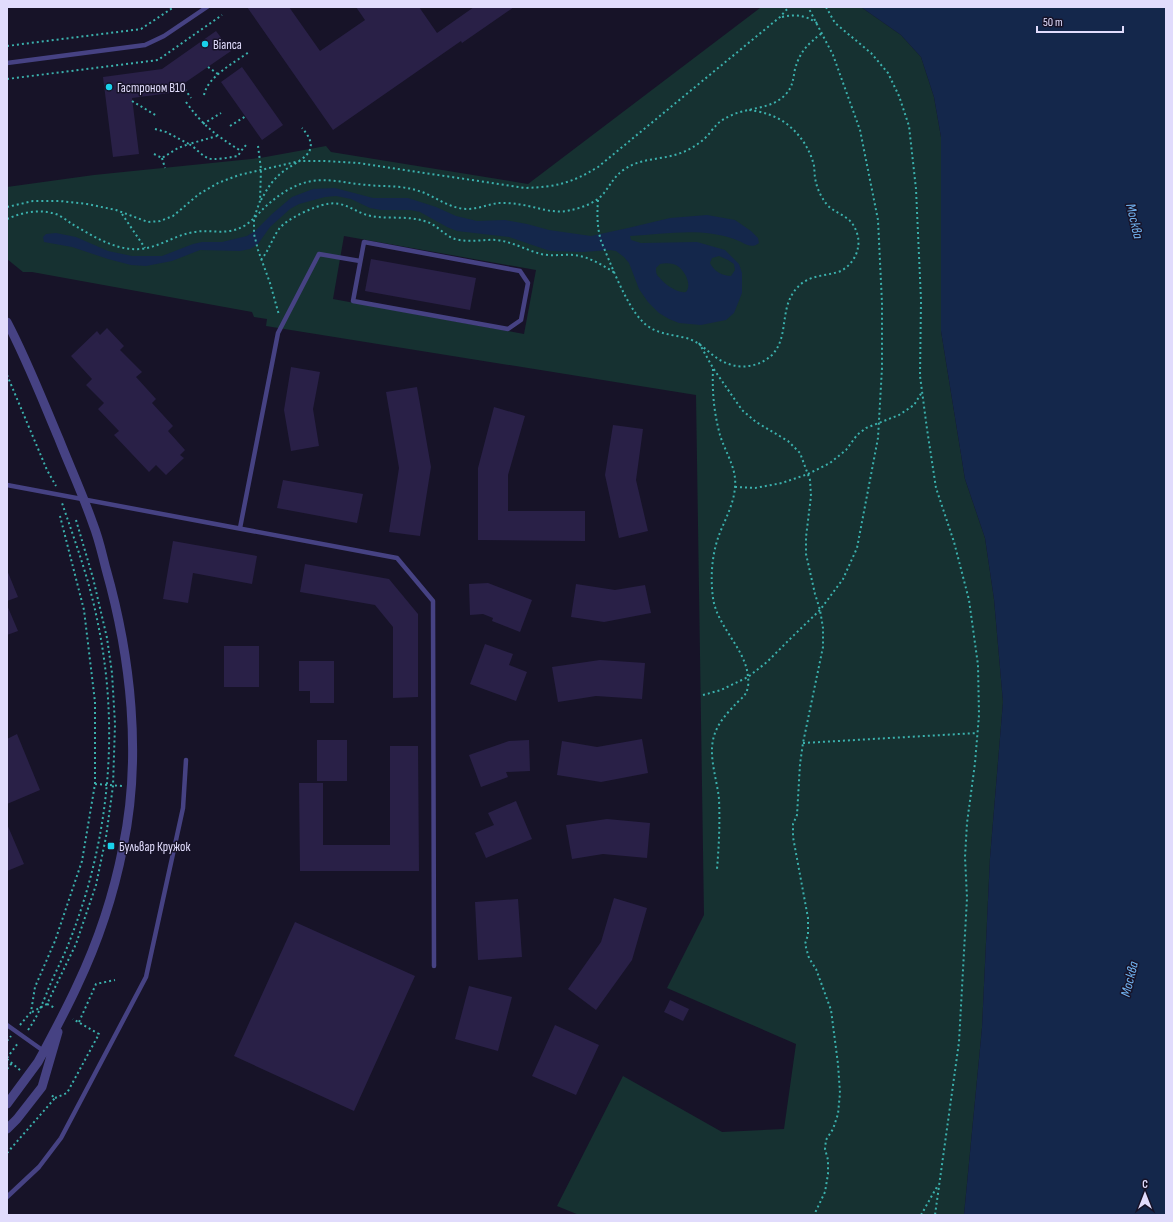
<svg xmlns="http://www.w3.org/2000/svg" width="1173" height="1222" viewBox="0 0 1173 1222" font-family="'Sofia Sans Condensed',sans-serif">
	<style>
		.green { fill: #163131; fill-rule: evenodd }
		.water { fill: #14274b; fill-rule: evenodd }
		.building { fill: #292047 }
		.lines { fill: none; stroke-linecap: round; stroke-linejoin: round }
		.path { stroke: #3bb1ad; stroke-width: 2; stroke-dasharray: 2 3; stroke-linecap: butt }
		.service { stroke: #464283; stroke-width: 4.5 }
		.minor { stroke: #464283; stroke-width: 9 }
		.poi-dot { fill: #19d1eb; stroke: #171328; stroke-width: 1.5 }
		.labels { text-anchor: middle; stroke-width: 3; stroke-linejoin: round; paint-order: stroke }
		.poi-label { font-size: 13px; fill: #e1dcfc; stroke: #171328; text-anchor: start }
		.water-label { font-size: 14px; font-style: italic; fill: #73b5f3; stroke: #171328 }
	</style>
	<rect width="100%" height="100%" fill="#171328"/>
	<path class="green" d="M760 7H861L901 35 921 57 934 97 941 137V331L965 479 985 538 994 599 1003 702 990 858 982 1028 964 1215H579L557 1206 623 1076 722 1132 784 1129 796 1044 667 988 704 915 696 395 266 326 267 319 254 317 252 312 32 272H23L7 259V187L94 175 260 158 326 146 331 152 528 184 760 8ZM344 236 536 270 524 334 333 299Z"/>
	<path class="water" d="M861 7H1166V1215H964L982 1028 990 858 1003 702 994 599 985 538 965 479 941 331V137L934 97 921 57 901 35Z
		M335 188 373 198H408L436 207 456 216 477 221 505 220 527 224 549 230 591 236 628 228 670 218 707 215 735 220 751 231 758 238 759 243C750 250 744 242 734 239 701 227 664 234 630 236L631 240 641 243 697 242 725 250 739 264 742 273V293L734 313 726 320 701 325 679 323 669 319 659 313 648 302 639 289 629 263 624 257 616 251 610 250 583 252 550 251 509 237 457 231 447 227 420 212 410 210H381L370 208 351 199 336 196 325 197 299 204 290 209 270 227 258 244 250 249 240 251 200 250 172 261 146 266 131 265 108 259 72 247 44 242 43 237 46 234 56 233 76 237 108 251 132 256H162L193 244 202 242H222L247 236 255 231 272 214 292 197 313 189ZM719 256 728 260 734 264 735 270 731 276C722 276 714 271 710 263L712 258ZM660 264C664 263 669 263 673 264 683 266 693 284 686 292 678 294 664 284 659 277 656 275 656 271 656 268Z"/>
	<path class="building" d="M247 7H289L320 51 365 20 356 7H419L437 33 474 7H514L462 43 461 41 333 130Z
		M216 31 231 51 170 93 132 98 139 154 113 157 103 77 162 69Z
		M242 67 283 125 262 140 221 82Z
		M371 259 476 278 470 310 365 291Z
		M107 328 124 346 120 350 142 372 136 377 156 399 152 403 173 426 168 431 185 450 180 455 184 458 166 475 156 465 149 472 114 435 119 431 98 409 104 403 86 385 92 379 71 356 97 331 100 335Z
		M291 367 320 372 313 409 319 446 291 451 284 410Z
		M417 387 431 467 420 536 389 532 399 468 386 392Z
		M494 407 525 416 508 475V511H585V541L478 540V468Z
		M613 425 643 429 636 480 648 531 619 538 605 475Z
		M283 480 363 494 357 523 277 508Z
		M173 541 257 556 252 584 193 573 188 603 163 599Z
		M305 564 389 579 418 614V697L393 698V627L375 605 300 592Z
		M7 570 18 597 7 601Z
		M488 583 532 600 520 632 492 621 493 618 483 614 470 615 469 584Z
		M576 584 615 590 645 585 651 613 604 622 571 617Z
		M7 605 18 631 7 635Z
		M485 644 513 654 509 665 527 672 516 701 470 684Z
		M224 646H259V687H224Z
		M600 660 645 663 642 699 596 696 558 702 552 667Z
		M299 661H334V703H310V691H299Z
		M17 734 40 790 7 804V739Z
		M642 739 648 773 601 782 557 775 562 741 597 747Z
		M317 740H347V781H317Z
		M529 740 530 771 506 772 508 777 481 787 469 755 509 741Z
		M390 746H418L419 871H300L299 783H323V845H390Z
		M516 801 532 839 486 858 475 833 494 825 488 813Z
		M607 819 650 823 647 858 603 854 572 859 566 825Z
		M7 824 24 864 7 871Z
		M614 898 647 908 632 960 596 1010 568 989 601 942Z
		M518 899 522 957 478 960 475 902Z
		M295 922 415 976 354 1111 234 1056Z
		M469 986 512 997 498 1051 455 1039Z
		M670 1000 689 1009 683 1021 664 1012Z
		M555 1025 599 1045 576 1095 532 1076Z"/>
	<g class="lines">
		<path class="path" d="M826 7 835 23 871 53 888 73 899 96 909 126 916 189 921 300 920 376 927 429 936 488 954 542 969 600 978 665 979 715 975 763 967 823 965 857 967 898 959 1042 935 1215
			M782 17C795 14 805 15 817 23
			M7 46 141 29 174 7
			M208 67 218 74
			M7 79 158 60 222 15
			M182 85 191 98
			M204 95C208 76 234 63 249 52
			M132 101 157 116
			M186 102C203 126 217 136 241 151L246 145
			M203 124 221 113
			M230 126 246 116
			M155 129 166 132 189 144 217 136
			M258 146 261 169 260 201 254 218V234L258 250 270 283 279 315
			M154 154 162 158 178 148 189 144C196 148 202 156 208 158 213 161 231 157 238 156L241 151
			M162 158 165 168
			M261 200C266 191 271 182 279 175 295 160 326 155 302 128
			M598 200C597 214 597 227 601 241 610 262 626 305 642 321 654 334 670 334 686 338 702 342 710 356 724 362 740 370 759 367 772 355 791 335 777 304 801 284 812 275 825 276 838 272 848 269 857 257 858 247 860 239 856 226 849 220 841 213 831 211 825 202 820 195 816 186 815 177 814 172 815 167 813 162 807 141 789 120 767 114 762 112 755 111 749 110
			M7 207 33 201H60L87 204 116 210 148 222 160 221 173 216 199 194 218 183 239 175 300 161H325L358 163 525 188C556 187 572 183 598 167L780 17 789 7
			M122 214 145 248
			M7 219C21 213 36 209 52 213 59 214 66 220 72 224 93 236 115 251 141 249 160 247 175 235 194 232 211 229 226 236 244 226 252 221 258 214 264 208 278 195 294 184 312 181 331 178 349 184 368 185 385 187 402 185 419 191 435 196 448 208 466 209 477 209 487 205 498 203 504 203 511 203 517 204 535 206 553 215 571 210 582 208 597 202 604 193 611 184 615 175 625 169 641 158 660 160 678 154 690 150 701 143 709 134 715 126 720 120 730 116 747 107 771 110 785 95 793 87 793 79 795 69 800 51 808 44 822 33
			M261 260C269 250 272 239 279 229 286 219 315 206 327 204 342 201 351 209 364 214 382 221 406 214 427 222 437 225 445 236 455 239 470 243 483 239 497 240 513 242 526 250 541 254 553 257 567 253 580 256 593 259 604 266 615 273
			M699 343 713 368 742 410 756 422 788 441 800 453 810 480 811 496 806 537V554L815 594 820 610 823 628V647L803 743 800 764 797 815 793 824V837L808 918V935L805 944 809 958 816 969 831 1010 838 1064 840 1093 838 1114 833 1129 826 1140 825 1149 828 1160V1174L825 1192 814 1215
			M713 369C712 392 714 413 720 435 725 452 737 468 735 487 734 502 727 516 721 530 712 551 710 576 713 598 717 627 747 650 748 678 749 682 748 689 746 693 743 698 737 702 734 706 726 714 717 725 714 736 708 756 717 779 719 799 720 823 719 845 717 869
			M7 375 47 470 56 486
			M735 487 755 488 782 483 808 474 830 463 846 450 857 435 866 428 899 415 914 405 922 392
			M703 695 721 690 748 677 767 662 792 637 820 610 843 579 857 548 878 438 882 368V303L878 220 860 130 833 55 808 7
			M803 743 977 733
			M95 784 122 786
			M47 1004 55 1008
			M32 1012 47 1004 76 944 96 885 106 837 113 786 115 724 112 673 107 638 93 578 76 520
			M79 1022 96 984 115 980
			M20 1025 31 1012 35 987 55 941 82 861 95 784V702L84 610 60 516
			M28 1030C37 1017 40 1009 46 995 53 976 63 959 70 940 110 838 120 726 97 619 89 579 75 541 62 503
			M7 1041 11 1036
			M7 1058 18 1043
			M7 1059 20 1070
			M7 1069 12 1063
			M55 1098 67 1093 99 1034 73 1019
			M7 1153 55 1098 50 1094
			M921 1215 938 1185"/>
		<path class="service" d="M7 63 145 45 164 36 207 7
			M364 242 520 271 528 283 521 320 508 329 353 301Z
			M7 485 397 558 433 601 434 966
			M240 528 278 333 319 254 360 261
			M7 1025 45 1052
			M7 1197 39 1167 61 1138 146 977 183 808 186 760"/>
		<path class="minor" d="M7 322C27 360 42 399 59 439 70 467 83 495 93 524 99 539 102 554 106 569 131 657 142 757 123 847 114 893 97 944 77 986 67 1008 55 1030 44 1051L38 1062 7 1104
			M7 1129 17 1119 42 1087 58 1032"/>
	</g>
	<g class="poi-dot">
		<circle cx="205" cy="44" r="4"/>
		<circle cx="109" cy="87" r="4"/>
		<rect x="107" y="842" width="8" height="8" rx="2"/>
	</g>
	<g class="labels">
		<g class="poi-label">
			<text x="213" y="49">Bianca</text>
			<text x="117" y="92">Гастроном B10</text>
			<text x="119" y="851">Бульвар Кружок</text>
		</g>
		<g class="water-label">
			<text transform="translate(1135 221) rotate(77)" y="5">Москва</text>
			<text transform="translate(1129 979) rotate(-76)" y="5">Москва</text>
		</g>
	</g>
	<rect width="1173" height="1222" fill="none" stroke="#e1dcfc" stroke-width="16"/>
	<g transform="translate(1145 1194)" stroke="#171328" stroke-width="3" paint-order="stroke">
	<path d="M0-3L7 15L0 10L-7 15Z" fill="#e1dcfc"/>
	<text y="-6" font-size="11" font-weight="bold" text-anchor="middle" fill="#e1dcfc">С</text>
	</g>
	<path d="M1037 26v6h86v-6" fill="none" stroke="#e1dcfc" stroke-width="2"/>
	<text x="1043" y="26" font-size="12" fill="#e1dcfc" stroke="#171328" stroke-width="3" paint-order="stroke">50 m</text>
</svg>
